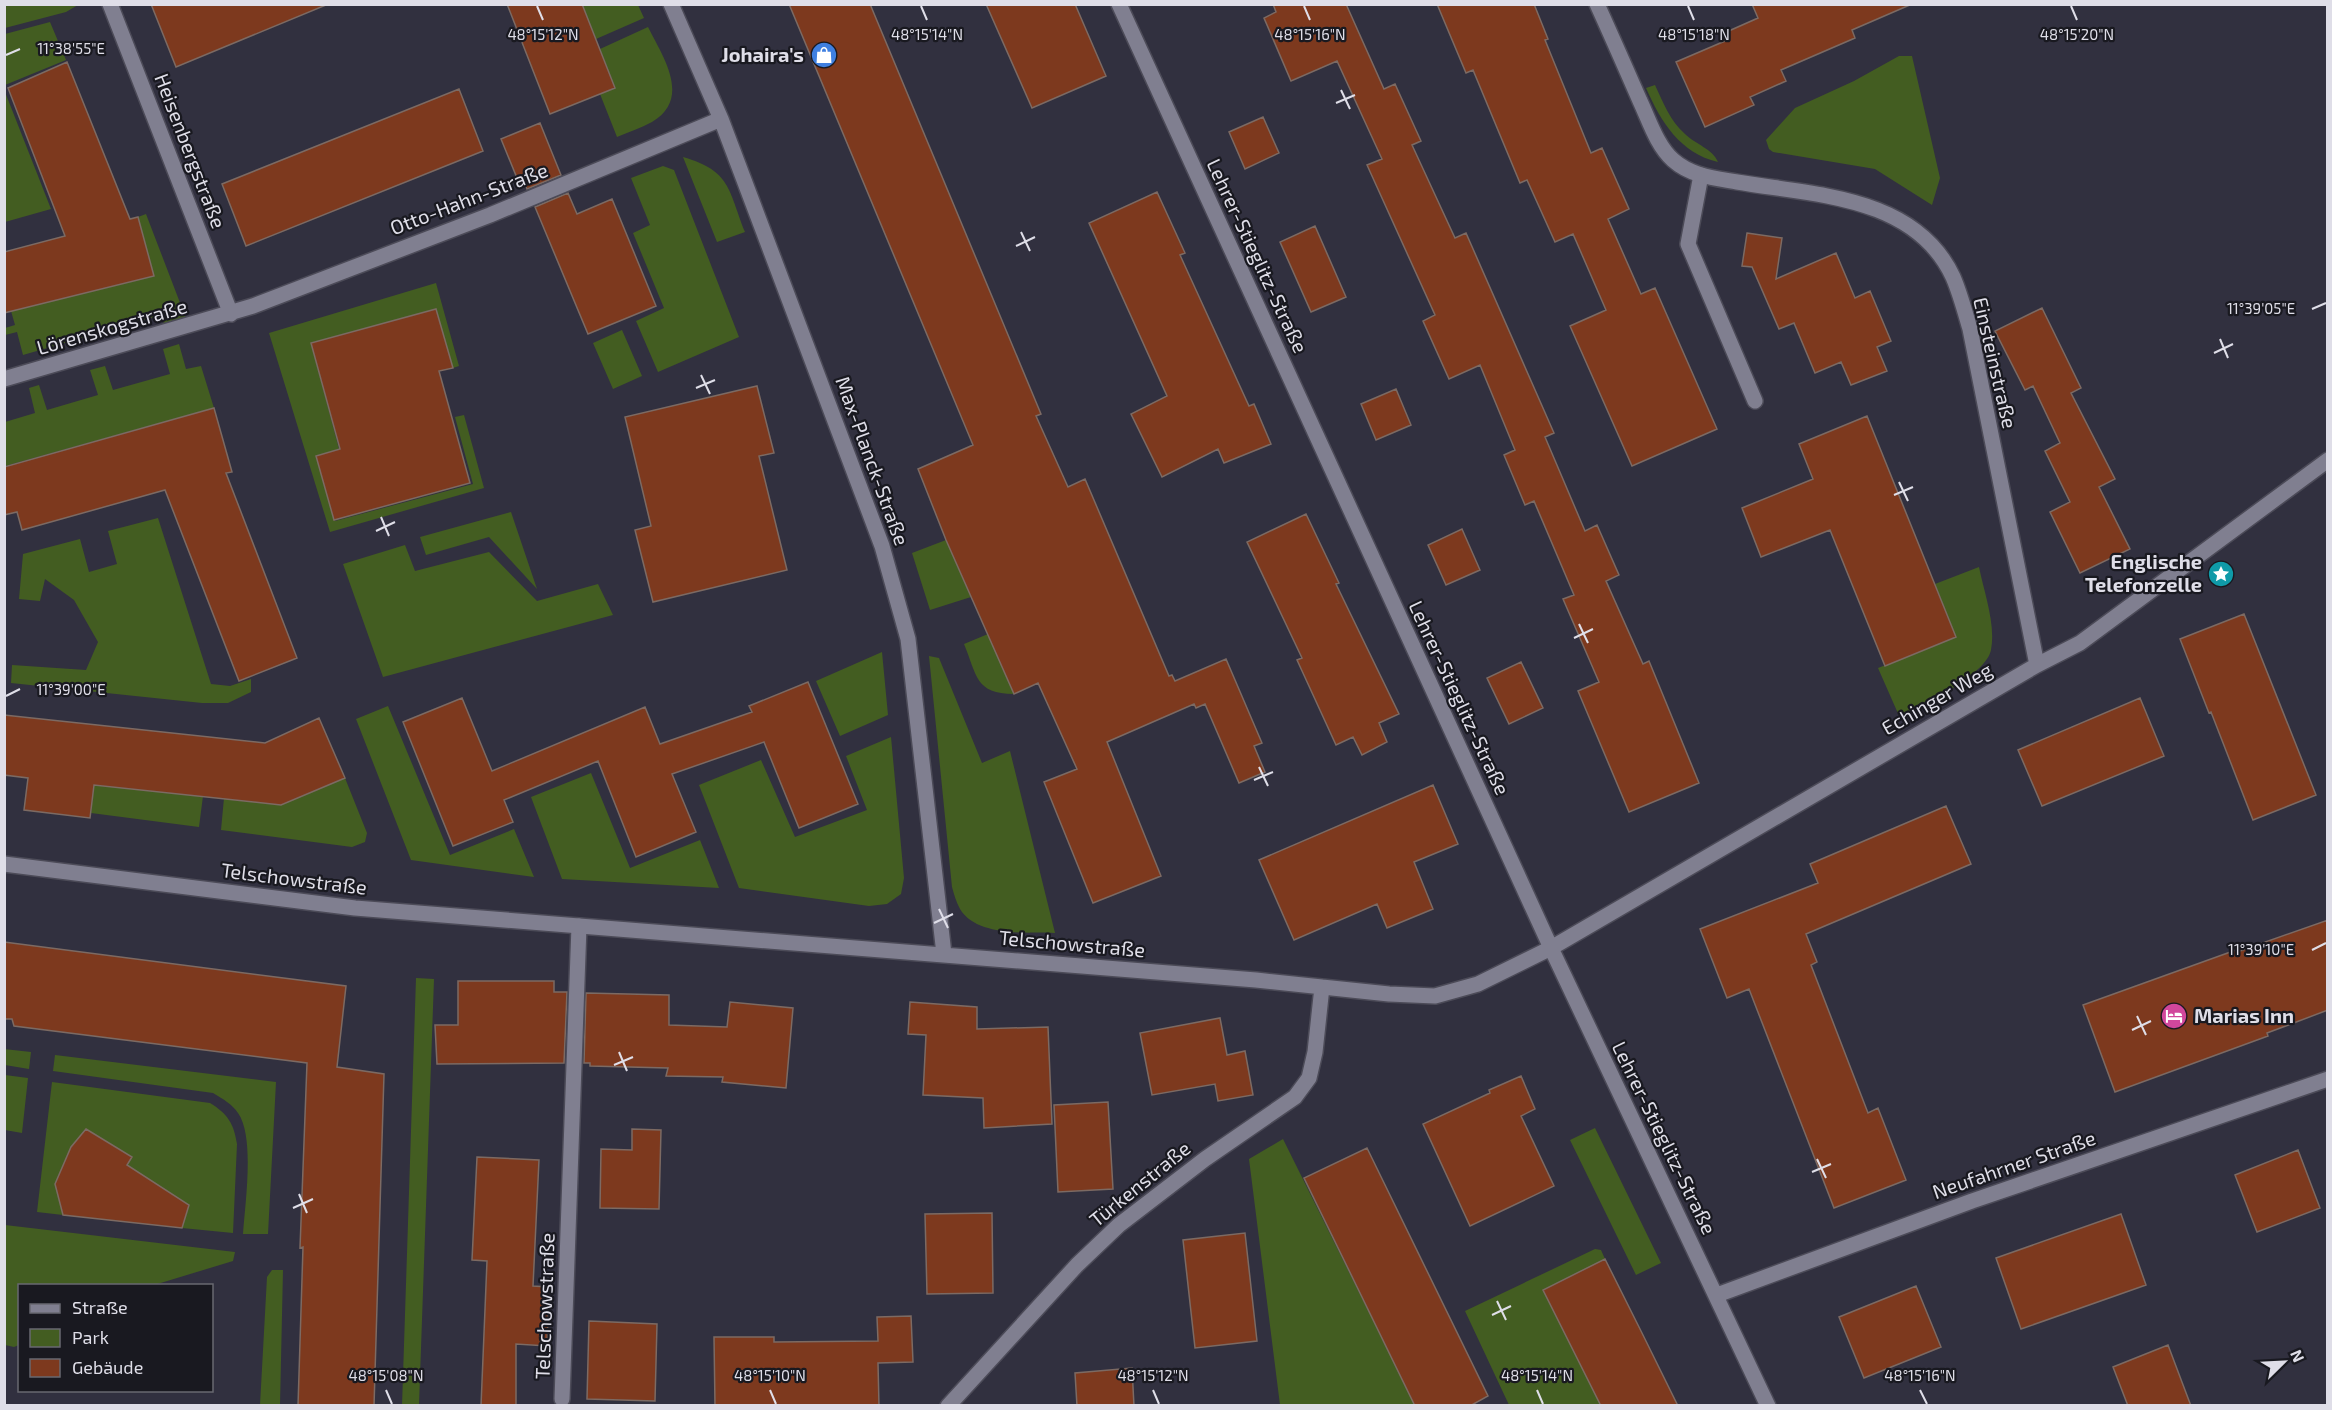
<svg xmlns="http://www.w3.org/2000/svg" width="2332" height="1410" viewBox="0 0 2332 1410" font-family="'Exo 2',sans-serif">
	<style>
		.green { fill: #435d21 }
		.building { fill: #7d391e; stroke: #7c6a63; stroke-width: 1.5 }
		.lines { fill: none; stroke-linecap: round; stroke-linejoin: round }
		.service-casing { stroke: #4c4b58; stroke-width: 18 }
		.minor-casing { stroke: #4c4b58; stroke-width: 18 }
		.service { stroke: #807f90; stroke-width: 15 }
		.minor { stroke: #807f90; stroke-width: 15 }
		.ticks { fill: none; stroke: #dfdee8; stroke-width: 2 }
		.labels { text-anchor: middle; stroke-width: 4.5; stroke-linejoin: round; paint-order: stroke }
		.poi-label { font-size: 20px; font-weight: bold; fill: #dfdee8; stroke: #191920; text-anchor: end }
		.street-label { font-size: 20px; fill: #dfdee8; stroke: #191920 }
		.ticks-label { font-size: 15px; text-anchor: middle; fill: #dfdee8; stroke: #191920; stroke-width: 4.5; stroke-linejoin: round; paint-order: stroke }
	</style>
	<rect width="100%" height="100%" fill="#31303f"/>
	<path class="green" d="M78 5 66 12 5 28V5Z
		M582 5H638L644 18 596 39Z
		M50 22 66 60 5 85V34Z
		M648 27C663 57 692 98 652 122 641 128 628 132 617 137L600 94 615 88 600 49Z
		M1899 56H1912L1940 178 1932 205 1875 169 1773 152 1769 149 1766 140 1795 108 1854 81Z
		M1655 85C1663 102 1670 121 1685 134 1695 144 1713 149 1718 162 1680 153 1661 122 1646 88Z
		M5 92 51 209 5 222H4Z
		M683 157C731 171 728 189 745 232L717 242Z
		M663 166 674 170 739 337 658 372 636 321 664 308 633 233 650 225 631 178Z
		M146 214 187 321 165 327 161 315 23 355 17 332 5 335V328L15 325 11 311 153 276 138 217Z
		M436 283 459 366 453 368 436 309 311 343 339 449 316 456 335 521 473 484 455 417 464 415 484 488 330 532 269 333Z
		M622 330 642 376 613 389 593 343Z
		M179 344 186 369 201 366 214 408 5 466V476V422L35 413 29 388 39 385 47 410 98 395 90 370 105 366 113 390 170 374 163 349Z
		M511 512 537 589 489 537 426 555 420 537Z
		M158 518 211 684 230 686 251 679V692L228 703H202L11 683 12 665 86 670 98 642 74 600 45 579 40 601 19 599 23 554 80 539 89 572 117 564 108 531Z
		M946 540 971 597 930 610 912 553Z
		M405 545 415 571 489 552 537 601 598 584 613 615 383 677 343 564Z
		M1979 567C1984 592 1996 624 1991 650 1986 675 1923 705 1900 718L1878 668 1956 637 1935 584Z
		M988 634 1014 694C975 694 977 675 964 644Z
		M882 652 888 715 840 736 816 681Z
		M929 656 939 658 982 763 1010 751 1055 933C1027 932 977 937 960 909 956 902 954 894 952 887Z
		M388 706 450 855 514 829 534 877 411 860 356 719Z
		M891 737 904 878 901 894 887 904 869 906 739 888 699 785 761 760 795 837 867 810 846 756Z
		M591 773 630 868 700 840 719 888 562 879 531 797Z
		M345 778 367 833 365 842 352 847 221 830 224 798Z
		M94 785 203 796 199 827 91 813Z
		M416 978 434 979 419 1405 402 1406Z
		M4 1049 31 1052 29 1069 5 1065Z
		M55 1055 276 1082 268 1234H243C245 1204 255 1137 238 1113 232 1104 223 1099 213 1093L53 1071Z
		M5 1075 28 1078 22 1133 5 1130Z
		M52 1082 210 1103C228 1114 234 1124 237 1144L233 1233 182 1228 189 1205 127 1165 131 1157 86 1129C63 1158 53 1177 63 1215L37 1212Z
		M1595 1128 1661 1263 1636 1275 1570 1140Z
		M1283 1139 1415 1405H1280L1249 1159Z
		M5 1225 235 1252 233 1261 154 1285 20 1286 19 1345 14 1347 5 1345Z
		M1595 1249 1601 1250 1605 1259 1543 1290 1601 1405H1509L1465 1311Z
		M272 1270H283L280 1405H260L267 1277Z"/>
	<path class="building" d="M151 4H326V5L176 67Z
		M507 4H582L615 88 550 114Z
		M789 4H870L1041 414 1036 416 1068 487 1085 479 1169 676 1172 675 1175 681 1226 659 1262 743 1254 746 1265 772 1239 783 1205 704 1196 708 1194 704 1107 742 1161 876 1093 903 1044 782 1077 769 1038 683 1014 694 946 540 918 469 973 445Z
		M986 4H1075L1106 76 1032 108Z
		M1273 4H1346L1384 89 1395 84 1421 141 1412 145 1455 238 1466 233 1554 433 1545 437 1585 531 1597 525 1619 575 1606 581 1643 664 1649 661 1699 783 1629 812 1578 691 1599 682 1563 599 1574 595 1534 501 1525 505 1504 455 1515 450 1480 365 1449 379 1423 321 1435 315 1367 165 1382 159 1337 61 1291 81 1264 18 1276 12Z
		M1437 4H1534L1548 39 1545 40 1591 153 1602 148 1629 209 1608 219 1641 294 1655 288 1717 429 1632 466 1570 326 1606 310 1573 234 1555 242 1527 180 1520 183 1473 70 1466 73Z
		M1752 4H1912L1852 30 1855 38 1781 70 1786 81 1750 97 1754 105 1705 127 1676 62 1725 41 1722 34 1758 18Z
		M67 62 130 219 138 217 154 276 4 313V252L65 236 8 88Z
		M459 89 483 151 246 246 222 184Z
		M1263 117 1279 153 1245 169 1229 132Z
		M540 123 561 175 527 189 522 176 517 178 501 139Z
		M1157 192 1185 253 1180 255 1249 406 1254 404 1271 444 1224 463 1218 449 1162 477 1131 414 1167 396 1089 223Z
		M568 193 577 214 612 199 656 306 588 334 535 207Z
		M1315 226 1346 297 1311 312 1280 242Z
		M1747 233 1782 238 1776 279 1836 253 1855 298 1870 291 1891 341 1877 347 1887 371 1851 385 1841 362 1815 373 1794 323 1779 329 1752 267 1742 266Z
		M2042 308 2081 388 2071 393 2115 479 2099 487 2130 549 2080 573 2050 512 2070 502 2045 451 2060 443 2033 386 2025 390 1995 331Z
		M436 309 453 368 439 371 470 483 334 520 316 456 340 449 311 343Z
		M757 386 774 453 759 456 787 570 653 602 635 530 651 526 625 417Z
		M1396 389 1411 425 1376 440 1361 404Z
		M214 408 232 472 226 473 297 658 239 681 165 490 22 530 17 512 4 515V467Z
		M1867 416 1956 637 1885 666 1830 530 1761 557 1742 508 1813 479 1799 444Z
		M1306 514 1339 583 1336 584 1399 714 1379 723 1387 742 1362 755 1353 737 1336 745 1297 660 1302 658 1247 542Z
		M1462 529 1480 570 1446 585 1428 545Z
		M2244 614 2316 795 2253 820 2211 712 2209 713 2180 639Z
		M1521 662 1543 708 1509 724 1487 678Z
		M808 682 858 804 799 828 764 742 672 774 696 832 636 857 598 761 504 800 513 822 453 846 403 722 462 698 492 771 645 707 660 744 752 712 749 706Z
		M2140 698 2164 756 2042 806 2018 750Z
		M4 715 265 743 319 718 345 778 281 805 94 785 90 818 24 810 28 778 4 775Z
		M1433 785 1458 844 1414 862 1433 909 1387 928 1377 904 1294 940 1259 860Z
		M1946 806 1971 864 1806 934 1817 962 1811 965 1868 1113 1878 1108 1906 1180 1834 1208 1749 989 1727 998 1700 929 1818 883 1810 864Z
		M2328 920V1010L2267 1033 2268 1036 2115 1092 2083 1005 2236 950 2237 952Z
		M4 942 346 986 337 1067 384 1074 374 1406H298L303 1247 300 1248 307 1063 14 1026 12 1019H4Z
		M458 981H554V992H567L564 1063 437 1064 435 1025H458Z
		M586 993 669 995V1025L727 1027 730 1002 793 1008 786 1088 722 1082 723 1077 666 1076 668 1068 590 1066V1063H584Z
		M910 1002 977 1007V1029L1048 1027 1052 1124 984 1128 983 1098 923 1095 926 1035 908 1034Z
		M1220 1018 1227 1055 1245 1051 1253 1095 1218 1101 1215 1084 1152 1095 1140 1033Z
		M1521 1076 1535 1109 1521 1116 1554 1186 1470 1226 1423 1124 1490 1093 1489 1090Z
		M1108 1102 1113 1189 1058 1192 1054 1105Z
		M86 1129 132 1157 127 1165 189 1205 182 1228 63 1215 55 1184 71 1147Z
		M632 1129 661 1130 659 1209 600 1208 601 1149 632 1150Z
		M1367 1148 1488 1396 1470 1406H1415L1304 1178Z
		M2298 1150 2320 1208 2257 1232 2235 1175Z
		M477 1157 539 1160 533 1286 549 1287 547 1346 516 1344V1406H481L487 1261 472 1260Z
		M992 1213 993 1293 927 1294 925 1214Z
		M2121 1214 2146 1285 2021 1329 1996 1258Z
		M1245 1233 1257 1341 1195 1348 1183 1240Z
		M1605 1259 1641 1331 1678 1406H1601L1543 1290Z
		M1916 1286 1941 1347 1864 1378 1839 1317Z
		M911 1316 913 1362 878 1363 879 1406H715L714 1337H774V1342L878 1341 877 1317Z
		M589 1321 657 1324 655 1401 587 1399Z
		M2168 1345 2191 1406H2128L2113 1367Z
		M1132 1368 1134 1406H1077L1075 1373Z"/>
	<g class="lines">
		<g class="service-casing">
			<path id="service" d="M1701 175 1688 244 1755 401
				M562 1399 579 926"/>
		</g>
		<g class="minor-casing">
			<path id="minor" d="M110 4 231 314
				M671 4 721 119 882 546 908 639 944 954
				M1119 4 1551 948 1768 1406
				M1597 4C1612 37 1626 69 1640 101 1649 120 1657 146 1673 160 1691 176 1714 178 1737 182 1812 195 1915 195 1953 277 1960 293 1965 312 1970 329L2037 665
				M4 379 253 306 490 215 721 119
				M4 864 355 908 1256 980 1389 994 1435 996 1478 984 1551 948 2037 665 2080 643 2328 460
				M1717 1295 1972 1201 2328 1079
				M948 1406 1077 1265 1119 1225 1205 1159 1295 1097 1309 1078 1315 1052 1322 987"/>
		</g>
		<use href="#service" class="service"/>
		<use href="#minor" class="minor"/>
	</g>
	<path class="ticks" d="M537 6 543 20M921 6 927 20M1304 6 1310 20M1688 6 1694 20M2071 6 2077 20M6 55 20 49M1341 90 1350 109M1336 103 1355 95M1021 232 1030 251M1016 246 1035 237M2312 309 2326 303M2220 339 2228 358M2214 353 2233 344M701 375 710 394M696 388 715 380M1899 482 1908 501M1894 495 1913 487M381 517 389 536M376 531 395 522M1579 624 1588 643M1574 638 1593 629M6 696 20 689M1259 767 1268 786M1254 780 1273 772M939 909 948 928M934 923 953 914M2312 950 2326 943M2137 1016 2146 1035M2132 1030 2151 1021M619 1052 627 1071M614 1065 633 1057M1817 1159 1826 1178M1812 1172 1831 1164M299 1194 307 1213M293 1208 313 1199M1497 1301 1506 1320M1492 1315 1511 1306M386 1390 392 1404M770 1390 776 1404M1153 1390 1159 1404M1537 1390 1543 1404M1920 1390 1927 1404"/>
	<defs>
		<g id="shop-disc" transform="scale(1.35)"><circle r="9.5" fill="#3f7fe0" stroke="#191920"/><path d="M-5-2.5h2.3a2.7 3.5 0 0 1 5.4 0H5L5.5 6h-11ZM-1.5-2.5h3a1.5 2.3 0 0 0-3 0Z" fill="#fff"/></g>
		<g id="sight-disc" transform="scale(1.35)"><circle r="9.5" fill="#0f9aa8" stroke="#191920"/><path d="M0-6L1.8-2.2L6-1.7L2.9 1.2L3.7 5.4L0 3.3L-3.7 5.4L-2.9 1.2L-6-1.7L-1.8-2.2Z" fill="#fff"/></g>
		<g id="hotel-disc" transform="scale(1.35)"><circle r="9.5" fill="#d1479c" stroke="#191920"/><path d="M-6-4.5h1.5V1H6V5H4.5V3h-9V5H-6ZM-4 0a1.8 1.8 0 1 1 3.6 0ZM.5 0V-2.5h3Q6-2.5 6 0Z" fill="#fff"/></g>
	</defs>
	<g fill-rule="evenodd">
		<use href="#shop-disc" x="824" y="55"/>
		<use href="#sight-disc" x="2221" y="574"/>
		<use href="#hotel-disc" x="2174" y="1016"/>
	</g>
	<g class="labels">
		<g class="poi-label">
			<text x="804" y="62">Johaira's</text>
			<text x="2202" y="569">Englische<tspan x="2202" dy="23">Telefonzelle</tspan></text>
			<text x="2194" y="1023" text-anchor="start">Marias Inn</text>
		</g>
		<g class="street-label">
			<text transform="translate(190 151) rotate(69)" y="7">Heisenbergstraße</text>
			<text transform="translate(469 199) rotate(-21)" y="7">Otto-Hahn-Straße</text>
			<text transform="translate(1257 256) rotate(65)" y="7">Lehrer-Stieglitz-Straße</text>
			<text transform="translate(112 327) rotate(-16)" y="7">Lörenskogstraße</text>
			<text transform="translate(1995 363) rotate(77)" y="7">Einsteinstraße</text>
			<text transform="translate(872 461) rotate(70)" y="7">Max-Planck-Straße</text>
			<text transform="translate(1459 698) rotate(65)" y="7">Lehrer-Stieglitz-Straße</text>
			<text transform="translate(1937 699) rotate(-30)" y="7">Echinger Weg</text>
			<text transform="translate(294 879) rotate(7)" y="7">Telschowstraße</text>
			<text transform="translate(1072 944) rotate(5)" y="7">Telschowstraße</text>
			<text transform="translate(1664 1138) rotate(64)" y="7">Lehrer-Stieglitz-Straße</text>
			<text transform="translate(2014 1165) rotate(-19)" y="7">Neufahrner Straße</text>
			<text transform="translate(1140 1184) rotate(-39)" y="7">Türkenstraße</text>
			<text transform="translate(545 1306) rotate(-88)" y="7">Telschowstraße</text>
		</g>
	</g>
	<g class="ticks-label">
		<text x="543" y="40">48°15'12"N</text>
		<text x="1694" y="40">48°15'18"N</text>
		<text x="2077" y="40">48°15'20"N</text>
		<text x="927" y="40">48°15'14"N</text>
		<text x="1310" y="40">48°15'16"N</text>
		<text x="71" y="54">11°38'55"E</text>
		<text x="2261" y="314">11°39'05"E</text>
		<text x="71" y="695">11°39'00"E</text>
		<text x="2261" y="955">11°39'10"E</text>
		<text x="386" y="1381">48°15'08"N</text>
		<text x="770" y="1381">48°15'10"N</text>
		<text x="1153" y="1381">48°15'12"N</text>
		<text x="1537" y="1381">48°15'14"N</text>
		<text x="1920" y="1381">48°15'16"N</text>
	</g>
	<rect width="2332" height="1410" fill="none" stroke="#dfdee8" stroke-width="12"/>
	<rect x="18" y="1284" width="195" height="108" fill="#191920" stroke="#686870" stroke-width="1.5"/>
	<rect x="30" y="1304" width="30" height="9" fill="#807f90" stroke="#686870" stroke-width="1.5"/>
	<text x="72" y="1314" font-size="18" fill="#dfdee8">Straße</text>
	<rect x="30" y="1329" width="30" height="18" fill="#435d21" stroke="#686870" stroke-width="1.5"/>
	<text x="72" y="1344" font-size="18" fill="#dfdee8">Park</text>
	<rect x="30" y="1359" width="30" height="18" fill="#7d391e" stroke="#686870" stroke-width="1.5"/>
	<text x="72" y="1374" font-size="18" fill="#dfdee8">Gebäude</text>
	<g transform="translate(2284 1362) rotate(66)" stroke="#191920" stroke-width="4.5" paint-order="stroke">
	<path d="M0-4.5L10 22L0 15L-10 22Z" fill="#dfdee8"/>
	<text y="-9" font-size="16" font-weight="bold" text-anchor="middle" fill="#dfdee8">N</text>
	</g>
</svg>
